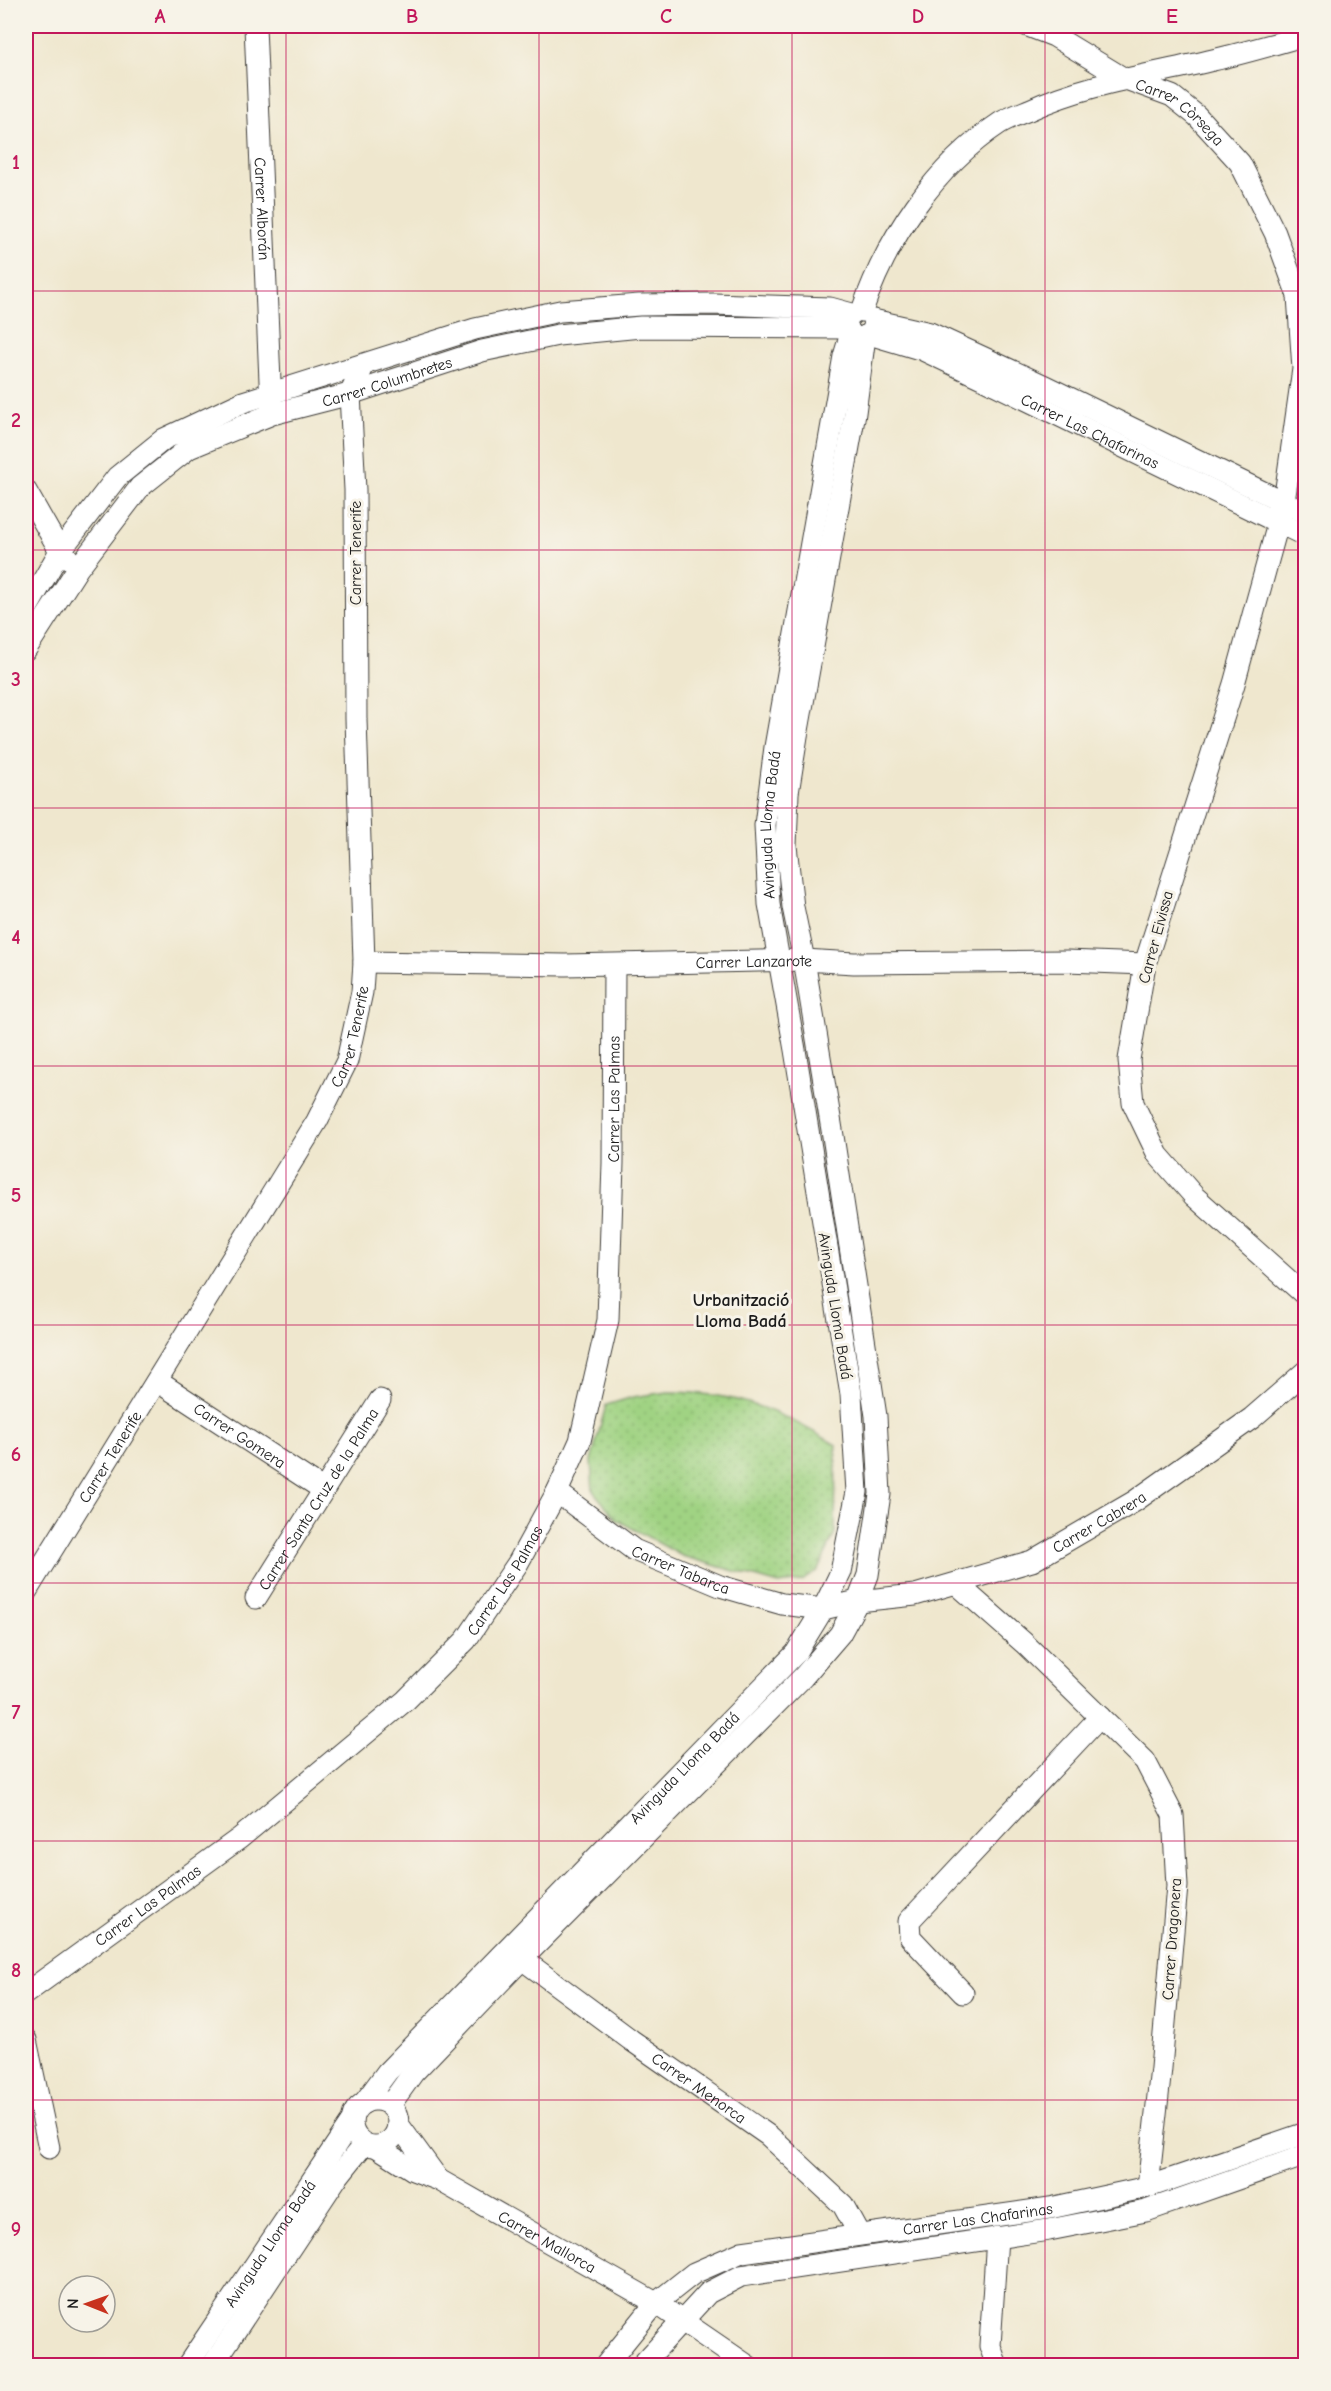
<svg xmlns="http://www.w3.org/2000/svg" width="1331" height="2391" viewBox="0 0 1331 2391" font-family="'Comic Neue',sans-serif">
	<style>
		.grass { fill: url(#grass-dots); stroke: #5e7850; stroke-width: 1.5 }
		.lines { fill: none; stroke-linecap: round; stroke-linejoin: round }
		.minor-casing { stroke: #3c3a37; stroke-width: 23 }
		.minor { stroke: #fff; stroke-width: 21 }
		.grid { fill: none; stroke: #c2185b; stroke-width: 1.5; stroke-opacity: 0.55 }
		.labels { text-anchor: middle; stroke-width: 6; stroke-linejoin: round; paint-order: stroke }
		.street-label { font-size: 16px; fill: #1c1c1c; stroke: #f7f3e8 }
		.neighbourhood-label { font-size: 18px; font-weight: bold; fill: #1c1c1c; stroke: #f7f3e8 }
		.neatline { fill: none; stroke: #c2185b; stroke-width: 2 }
		.grid-label { font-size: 20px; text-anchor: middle; font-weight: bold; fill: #c2185b }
	</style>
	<defs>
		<pattern id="grass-dots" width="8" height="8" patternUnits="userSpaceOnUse" patternTransform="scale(1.5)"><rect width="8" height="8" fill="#a0d383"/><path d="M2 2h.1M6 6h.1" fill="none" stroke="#89b571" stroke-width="1.8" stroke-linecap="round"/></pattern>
	</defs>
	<rect width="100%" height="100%" fill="#f7f3e8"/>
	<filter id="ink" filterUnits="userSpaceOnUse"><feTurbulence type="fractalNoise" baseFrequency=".0167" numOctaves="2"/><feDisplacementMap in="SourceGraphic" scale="12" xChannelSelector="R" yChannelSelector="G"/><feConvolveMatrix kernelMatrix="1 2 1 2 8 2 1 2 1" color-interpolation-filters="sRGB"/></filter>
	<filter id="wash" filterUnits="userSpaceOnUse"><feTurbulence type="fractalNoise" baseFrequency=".008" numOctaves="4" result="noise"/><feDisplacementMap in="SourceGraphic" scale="24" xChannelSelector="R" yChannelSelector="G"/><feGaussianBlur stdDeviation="1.35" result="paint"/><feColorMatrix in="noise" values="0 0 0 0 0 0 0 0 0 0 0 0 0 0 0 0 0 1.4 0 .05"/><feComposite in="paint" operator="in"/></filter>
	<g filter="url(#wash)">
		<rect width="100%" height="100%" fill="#efe7ce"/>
		<path class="grass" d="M667 1392C735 1392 779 1410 836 1445L835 1533 818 1570 802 1581 779 1584 682 1556 617 1520 593 1491 591 1461 606 1405 633 1397Z"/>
	</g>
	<g filter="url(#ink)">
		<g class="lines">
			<g class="minor-casing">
				<g id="minor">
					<path id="s1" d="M255 26 271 405"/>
					<path id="s2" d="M1028 26 1054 36 1123 78 1172 96 1197 116 1240 163 1275 233 1298 296 1303 369 1284 502 1234 684 1145 964 1129 1060 1133 1103 1158 1155 1194 1196 1306 1296"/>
					<path d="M862 311C887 238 935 166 1000 123 1008 118 1019 114 1029 110 1088 83 1151 75 1213 60 1244 53 1275 44 1306 35"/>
					<path d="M873 320 930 333 1045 386 1306 513"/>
					<path id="s3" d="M869 334 923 350 982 378 1306 536"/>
					<path d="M26 491 60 551 68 558"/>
					<path d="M26 610 60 551 117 477 164 439 243 402 475 329 560 311 639 305 713 304 830 308 852 314"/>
					<path id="s4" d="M26 649 78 568 140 487 189 448 272 414 350 394 482 351 558 335 641 327 848 328"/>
					<path id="s5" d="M364 962 565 965 804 960 854 963 1067 961 1145 964"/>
					<path id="s6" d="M157 1381 324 1490"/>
					<path id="s7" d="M557 1492 634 1550 720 1586 782 1604 823 1609 858 1601 915 1595 1032 1561 1135 1501 1252 1418 1306 1371"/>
					<path d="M957 1584 1024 1643 1145 1761 1173 1815 1177 1886 1161 2068 1148 2187"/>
					<path id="s8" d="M26 1592 317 1121 347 1061 362 992 364 962 356 719 355 490 350 394 364 365"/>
					<path id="s9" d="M256 1598 380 1400"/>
					<path id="s10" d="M522 1959 631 2040 769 2136 843 2205 859 2234"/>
					<path id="s11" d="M26 1993 240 1838 406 1700 466 1640 518 1563 557 1492 580 1441 608 1320 613 1163 614 965"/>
					<path d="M963 1993 910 1937 909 1921 1100 1717"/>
					<path d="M26 2040 49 2148"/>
					<circle cx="375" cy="2123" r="23"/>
					<path id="s12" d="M364 2103 387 2072 796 1653 823 1609 841 1572 857 1492 851 1394 795 1050 769 904 765 825 775 747 844 356 851 333"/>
					<path d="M390 2105 413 2073 522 1959 803 1677 840 1634 858 1601 868 1575 880 1494 876 1416 833 1136 804 960 793 907 786 846 788 793 797 736 855 413 865 336"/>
					<path d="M398 2124 438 2179"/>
					<path id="s13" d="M377 2147 413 2170 439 2180 656 2303 748 2366"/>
					<path id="s14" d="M187 2366 352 2121"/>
					<path d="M212 2366 336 2179 364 2144"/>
					<path id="s15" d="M605 2366 656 2303 694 2273 742 2252 1050 2208 1148 2187 1306 2133"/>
					<path d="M641 2366 708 2293 741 2276 1049 2230 1146 2211 1306 2155"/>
					<path d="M997 2366 990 2346 997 2237"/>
				</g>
			</g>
			<use href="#minor" class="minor"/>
		</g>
	</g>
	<path class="grid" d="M286 26V2366M539 26V2366M792 26V2366M1045 26V2366M26 291H1306M26 550H1306M26 808H1306M26 1066H1306M26 1325H1306M26 1583H1306M26 1841H1306M26 2100H1306"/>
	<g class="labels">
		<g class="street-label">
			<text dy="6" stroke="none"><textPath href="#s2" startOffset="176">Carrer Còrsega</textPath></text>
			<text dy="6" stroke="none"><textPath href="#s1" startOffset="183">Carrer Alborán</textPath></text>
			<text dy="6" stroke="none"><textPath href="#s4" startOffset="470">Carrer Columbretes</textPath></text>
			<text dy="6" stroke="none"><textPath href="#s3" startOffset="242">Carrer Las Chafarinas</textPath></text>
			<text transform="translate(355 553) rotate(-90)" y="6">Carrer Tenerife</text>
			<text dy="6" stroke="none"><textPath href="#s12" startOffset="1473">Avinguda Lloma Badá</textPath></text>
			<text transform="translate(1155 937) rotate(-75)" y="6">Carrer Eivissa</text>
			<text dy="6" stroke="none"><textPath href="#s5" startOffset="390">Carrer Lanzarote</textPath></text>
			<text dy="6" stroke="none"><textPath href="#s8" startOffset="645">Carrer Tenerife</textPath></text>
			<text dy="6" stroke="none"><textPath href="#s11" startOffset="1140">Carrer Las Palmas</textPath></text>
			<text transform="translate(836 1306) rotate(81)" y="6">Avinguda Lloma Badá</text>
			<text dy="6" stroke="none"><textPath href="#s6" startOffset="99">Carrer Gomera</textPath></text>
			<text dy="6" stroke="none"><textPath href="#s8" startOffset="159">Carrer Tenerife</textPath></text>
			<text dy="6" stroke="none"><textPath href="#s9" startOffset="117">Carrer Santa Cruz de la Palma</textPath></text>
			<text dy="6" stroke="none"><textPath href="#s7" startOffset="588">Carrer Cabrera</textPath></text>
			<text dy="6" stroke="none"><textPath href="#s7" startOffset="147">Carrer Tabarca</textPath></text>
			<text dy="6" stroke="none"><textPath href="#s11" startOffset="636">Carrer Las Palmas</textPath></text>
			<text dy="6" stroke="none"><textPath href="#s12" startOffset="464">Avinguda Lloma Badá</textPath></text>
			<text dy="6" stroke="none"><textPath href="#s11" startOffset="150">Carrer Las Palmas</textPath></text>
			<text transform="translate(1171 1939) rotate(-86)" y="6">Carrer Dragonera</text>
			<text dy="6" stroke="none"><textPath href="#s10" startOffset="219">Carrer Menorca</textPath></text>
			<text dy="6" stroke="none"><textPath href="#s15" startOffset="420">Carrer Las Chafarinas</textPath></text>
			<text dy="6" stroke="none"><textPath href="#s13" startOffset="195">Carrer Mallorca</textPath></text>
			<text dy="6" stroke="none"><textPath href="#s14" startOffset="148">Avinguda Lloma Badá</textPath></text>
		</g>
		<g class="neighbourhood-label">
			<text x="741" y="1306">Urbanització<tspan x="741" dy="21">Lloma Badá</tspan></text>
		</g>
	</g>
	<rect width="1331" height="2391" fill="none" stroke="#f7f3e8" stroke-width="66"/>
	<g transform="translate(87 2304) rotate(271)"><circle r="28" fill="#f7f3e8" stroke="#9f9d96" stroke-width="1.5"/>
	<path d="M0-4.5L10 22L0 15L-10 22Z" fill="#c8321e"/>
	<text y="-9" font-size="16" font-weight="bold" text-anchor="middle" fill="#1c1c1c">N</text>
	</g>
	<rect x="33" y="33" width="1265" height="2325" class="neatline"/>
	<g class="grid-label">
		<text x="160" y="23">A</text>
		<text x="412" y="23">B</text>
		<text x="666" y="23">C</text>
		<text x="918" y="23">D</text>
		<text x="1172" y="23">E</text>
		<text x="16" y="169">1</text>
		<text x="16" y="427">2</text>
		<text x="16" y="686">3</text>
		<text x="16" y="944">4</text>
		<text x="16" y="1202">5</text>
		<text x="16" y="1461">6</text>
		<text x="16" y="1719">7</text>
		<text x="16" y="1977">8</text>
		<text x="16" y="2236">9</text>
	</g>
</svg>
